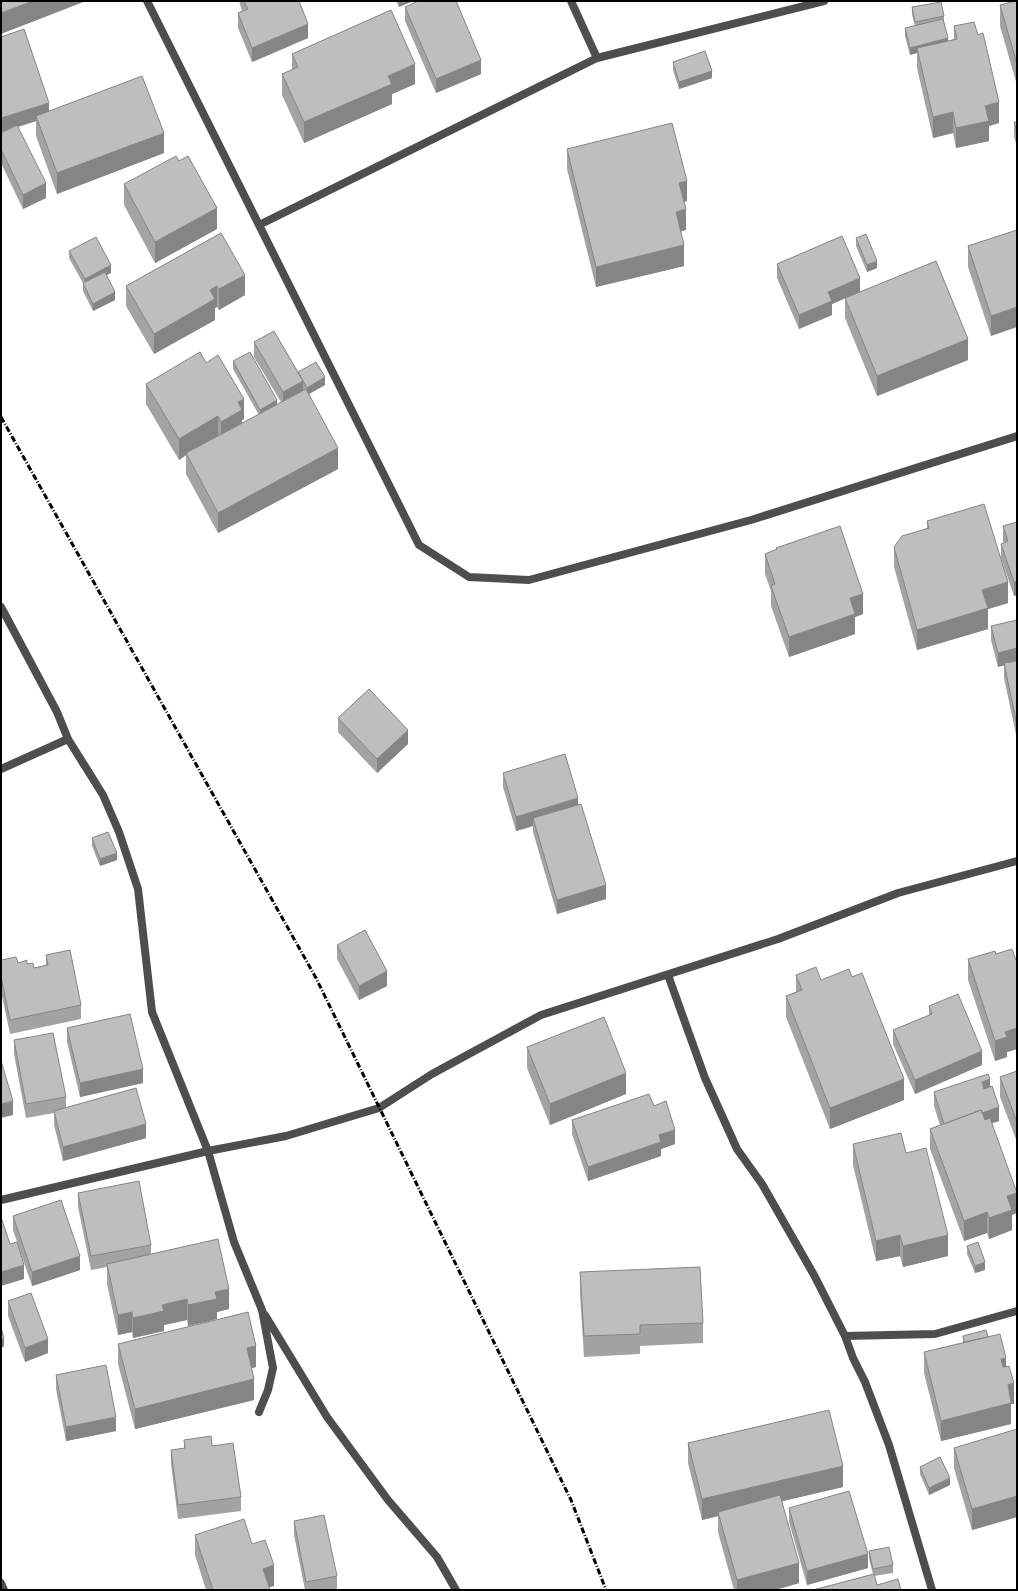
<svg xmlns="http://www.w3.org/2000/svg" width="1018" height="1591" viewBox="0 0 1018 1591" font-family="Arial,sans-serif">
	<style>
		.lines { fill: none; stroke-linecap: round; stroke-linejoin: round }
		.minor { stroke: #4e4e4e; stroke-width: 8 }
		.rail { stroke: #000; stroke-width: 3; stroke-dasharray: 6 2 1 2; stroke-linecap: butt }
		.wall { fill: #a3a3a3 }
		.shaded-wall { fill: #858585 }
		.building { fill: #bebebe; stroke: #858585 }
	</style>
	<rect width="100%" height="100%" fill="#fff"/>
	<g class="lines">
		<path class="minor" d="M147 1 419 545 469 577 529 580 751 520 1017 436
			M571 1 597 58
			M259 225 597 58 824 1
			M1 607 57 712 68 739 103 795 119 832 138 889 152 1012 208 1151 234 1242 262 1310 273 1368 268 1390 259 1412
			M1 769 68 739
			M668 975 705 1078 737 1149 762 1184 814 1275 845 1336 853 1358 865 1382 889 1445 932 1590
			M1 1200 208 1151 286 1136 379 1108 432 1074 541 1015 778 939 898 893 1017 861
			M265 1315 327 1417 388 1500 437 1557 456 1590
			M845 1336 935 1334 1017 1311
			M1 1583 4 1590"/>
		<path class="rail" d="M1 417 316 978 571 1500 606 1590"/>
	</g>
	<path class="wall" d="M239 1H299L308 38 252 62 238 28V13L242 11Z
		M396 1H413L399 7Z
		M1017 1V85L1000 26V5Z
		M405 7 481 74 436 93 405 21Z
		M912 7 944 16V22L948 41 954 39V26L999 123 989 126V141L956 148 953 133 933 138 917 68V53L910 55 905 36V28L915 26 912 15Z
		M292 54 415 84 392 94V104L304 143 282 95V74L292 70Z
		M673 62 712 78 679 89 673 70Z
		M49 111 164 153 57 194 36 136V121L18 127 46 198 23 209 1 163V133L7 130 1 132Z
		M1014 122H1017V146L1014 137Z
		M567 149 687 201 684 202 686 230 681 231 684 266 596 287 567 169Z
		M179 161 217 229 155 263 124 205V184Z
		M1017 230 991 336 968 267V246Z
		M221 233 245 295 219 310 217 307 215 308V320L154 354 126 306V286Z
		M856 238 877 268 867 272 856 246Z
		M69 251 111 273 106 275 115 300 93 311 83 291V283L69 258Z
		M777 264 860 292 968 360 877 396 845 318V298L832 304V315L799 329 777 278Z
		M254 342 298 372 325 385 309 394 338 469 218 533 186 474V455L179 460 146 404V384L206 363 244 419 242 420V423L259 415 233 369V361L277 405 281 402 254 357Z
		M927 521 1008 603 988 609V629L917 650 894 567V547L927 528Z
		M1017 522V595L1014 596 1001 558V544L1004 543 1003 541V526Z
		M776 548 863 614 855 617V634L789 657 771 606V591L765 574V554L776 550Z
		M1017 620V739L1004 678V665L998 667 991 640V626Z
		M338 718 408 744 377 773 338 732Z
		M503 773 578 805 606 899 557 914 533 832V826L516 831 503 787Z
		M92 838 117 860 100 866 92 846Z
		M337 945 387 986 359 1000 337 959Z
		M996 954 1016 960H1017V1049L1007 1052V1057L995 1061 968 980V959Z
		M46 955 81 1005V1019L10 1034 1 991V960L27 964 34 968 46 965Z
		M796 975 821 980 904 1100 830 1129 786 1017V996L796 992Z
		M929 1006 982 1065 915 1094 893 1044V1030L929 1015Z
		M67 1028 143 1083 80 1097 67 1042Z
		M14 1040 66 1097V1108L146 1138 63 1161 54 1125V1113L26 1118 14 1054Z
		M527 1047 626 1094 550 1125 527 1068Z
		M1017 1071V1142L1000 1097V1077Z
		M990 1087 999 1121 992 1123 1012 1215V1230L989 1239 987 1233 964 1241 930 1149V1129L940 1125 934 1106V1092Z
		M654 1106 675 1144 661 1149V1156L588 1181 572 1134V1120Z
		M853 1144 906 1153 948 1256 903 1267 900 1256 876 1261 853 1165Z
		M78 1193 151 1245V1254L229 1309 217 1312V1319L188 1326 187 1320 164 1325V1331L133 1338 132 1332 118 1335 107 1284V1267L91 1270 78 1207Z
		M13 1216 80 1270 32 1286 13 1230Z
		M967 1246 985 1270 975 1273 967 1254Z
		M580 1272 703 1323V1343L640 1346V1354L584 1357 580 1293Z
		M8 1301 48 1353 25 1362 8 1316Z
		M963 1336 988 1337 1006 1367 1014 1404H1011V1424L941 1441 924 1373V1352L963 1343Z
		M118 1344 256 1367 252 1368 254 1400 135 1429 118 1364Z
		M56 1375 116 1431 66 1441 56 1389Z
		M1017 1429V1517L972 1530 954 1468V1448Z
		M184 1440 212 1446 241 1497V1511L178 1519 171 1464V1450L184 1449Z
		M688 1443 843 1487 782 1501 799 1583 775 1590H734L718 1532V1516L702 1520 688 1463Z
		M920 1467 950 1485 929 1495 920 1474Z
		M789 1508 868 1568 807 1585 789 1522Z
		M294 1521 337 1576V1590H305L294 1535Z
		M195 1535 252 1544 274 1586 269 1587 270 1590H206L195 1555Z
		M869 1551 893 1565V1573L874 1576 877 1585 813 1590 873 1574 869 1559Z"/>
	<path class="shaded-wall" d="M33 1H86L1 34V13Z
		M399 1H413L399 7Z
		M308 24V38L252 62V48Z
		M948 38V45L917 48V53L910 55V48Z
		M481 60V74L436 93V79Z
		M415 64V84L392 94V104L304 143V122L388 76Z
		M712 71V78L679 89V82Z
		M999 102V123L989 126V141L956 148V128L985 106Z
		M49 103V117L36 116V121L1 132V118Z
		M953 112V133L933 138V117Z
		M164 133V153L57 194V173Z
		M687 181V201L679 203V183Z
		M46 183V198L23 209V195Z
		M217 208V229L155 263V242Z
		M686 209V230L676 233V212Z
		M684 245V266L596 287V267Z
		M877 261V268L867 272V265Z
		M111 265V273L85 286V279Z
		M245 275V295L219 310V289Z
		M860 278V292L832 304V315L799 329V315L828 292Z
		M217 286V307L215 308V320L154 354V334L210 290Z
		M115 292V300L93 311V304Z
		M1017 307V327L991 336V316Z
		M968 339V360L877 396V376Z
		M325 377V385L307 395V388Z
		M303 381V395L283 406V392Z
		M244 399V419L242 420V430L221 443V422L238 402Z
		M277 400V407L260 417V410Z
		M218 416V436L186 453V455L179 460V439Z
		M338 448V469L218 533V513Z
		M1017 581V595L1014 596V582Z
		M1008 582V603L988 609V629L917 650V630L982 590Z
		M863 594V614L855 617V634L789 657V637L850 598Z
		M1017 648V662L998 667V653Z
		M408 730V744L377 773V759Z
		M578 798V812L533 818V826L516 831V817Z
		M117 853V860L100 866V859Z
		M606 885V899L557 914V900Z
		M387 971V986L359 1000V986Z
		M1017 1028V1049L1007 1052V1057L995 1061V1041L1005 1032Z
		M982 1051V1065L915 1094V1080Z
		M143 1069V1083L80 1097V1083Z
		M626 1073V1094L550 1125V1104Z
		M904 1079V1100L830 1129V1108Z
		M990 1079V1093L982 1096V1082Z
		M13 1101V1115L1 1118V1104Z
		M999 1107V1121L945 1139V1125Z
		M146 1124V1138L63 1161V1147Z
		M675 1130V1144L661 1149V1156L588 1181V1167L659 1135Z
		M1017 1193V1213L1012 1215V1230L989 1239V1218L1007 1196Z
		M987 1212V1233L964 1241V1221Z
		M900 1235V1256L876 1261V1241Z
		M948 1235V1256L903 1267V1246Z
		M80 1256V1270L32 1286V1272Z
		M985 1262V1270L975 1273V1266Z
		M24 1265V1279L1 1286V1272Z
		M229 1289V1309L217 1312V1319L188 1326V1305L215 1292Z
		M187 1299V1320L164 1325V1331L133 1338V1318L162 1305Z
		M132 1312V1332L118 1335V1315Z
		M4 1339V1347H1V1340Z
		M48 1339V1353L25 1362V1348Z
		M256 1346V1367L247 1369V1348Z
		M1006 1358V1378L1001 1359Z
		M254 1379V1400L135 1429V1409Z
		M1014 1383V1404H1011V1424L941 1441V1421L1008 1385Z
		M116 1417V1431L66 1441V1427Z
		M843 1466V1487L720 1516 718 1512V1516L702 1520V1499Z
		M950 1478V1485L929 1495V1488Z
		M1017 1496V1517L972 1530V1509Z
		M868 1554V1568L807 1585V1571Z
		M799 1563V1583L775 1590H737V1580Z
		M274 1565V1586L263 1589V1569Z"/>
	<path class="building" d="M1 1H33L1 13Z
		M244 1H299L308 24 252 48 238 13 248 9Z
		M418 1H456L481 60 436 79 405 7Z
		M1015 1H1017V64L1000 5Z
		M941 2 944 16 915 22 912 7Z
		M391 10 415 64 388 76 392 84 304 122 282 74 298 67 292 54Z
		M943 19 948 38 910 48 905 28Z
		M974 22 978 35 983 33 999 102 985 106 989 121 956 128 953 112 933 117 917 48 957 39 954 26Z
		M24 29 49 103 1 118V37Z
		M705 51 712 71 679 82 673 62Z
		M142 76 164 133 57 173 36 116Z
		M1014 122H1017V132Z
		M672 123 687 181 679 183 686 209 676 212 684 245 596 267 567 149Z
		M17 125 46 183 23 195 1 149V133Z
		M176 156 179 161 188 156 217 208 155 242 124 184Z
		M1017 230V307L991 316 968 246Z
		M221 233 245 275 219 289 217 286 210 290 215 299 154 334 126 286Z
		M866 234 877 261 867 265 856 238Z
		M842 236 860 278 828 292 832 301 799 315 777 264Z
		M96 237 111 265 85 279 69 251Z
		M936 261 968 339 877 376 845 298Z
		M105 272 115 292 93 304 83 283Z
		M274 331 303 381 283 392 254 342Z
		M200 352 206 363 218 355 244 399 238 402 242 410 221 422 218 416 179 439 146 384Z
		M250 352 277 400 260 410 233 361Z
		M316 362 325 377 307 388 298 372Z
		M306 389 338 448 218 513 186 453Z
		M984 504 1008 582 982 590 988 608 917 630 894 547 902 536 929 528 927 521Z
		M1017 522V581L1014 582 1001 544 1008 541 1003 526Z
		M840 526 863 594 850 598 855 614 789 637 771 586 775 584 765 554 777 549 776 548Z
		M1017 620V648L998 653 991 626Z
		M1017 661V725L1004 663Z
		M369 689 408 730 377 759 338 718Z
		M565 754 578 798 516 817 503 773Z
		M581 804 606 885 557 900 533 818Z
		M108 832 117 853 100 859 92 838Z
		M365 930 387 971 359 986 337 945Z
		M1012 949 1016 960H1017V1028L1005 1032 1007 1037 995 1041 968 959 995 951 996 954Z
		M70 950 81 1005 10 1020 1 977V960L16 957 18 963 27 960V964L33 963 34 968 48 965 46 955Z
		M816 967 821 980 849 969 852 977 862 973 904 1079 830 1108 786 996 802 990 796 975Z
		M958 994 982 1051 915 1080 893 1030 932 1014 929 1006Z
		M130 1014 143 1069 80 1083 67 1028Z
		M604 1017 626 1073 550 1104 527 1047Z
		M53 1033 66 1097 26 1104 14 1040Z
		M1 1061 13 1101 1 1104Z
		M1017 1071V1122L1000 1077Z
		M988 1074 990 1079 982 1082 984 1089 992 1086 999 1107 982 1113 981 1110 944 1124 934 1092Z
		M136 1088 146 1124 63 1147 54 1111Z
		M649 1094 654 1106 666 1101 675 1130 659 1135 661 1142 588 1167 572 1120Z
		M981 1110 985 1120 990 1118 1017 1193 1007 1196 1012 1210 989 1218 987 1212 964 1221 930 1129Z
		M901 1133 906 1153 926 1148 948 1235 903 1246 900 1235 876 1241 853 1144Z
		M139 1181 151 1245 91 1256 78 1193Z
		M61 1200 80 1256 32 1272 13 1216Z
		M1 1217 10 1244 17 1242 24 1265 1 1272Z
		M218 1239 229 1289 215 1292 217 1299 188 1305 187 1299 162 1305 164 1311 133 1318 132 1312 118 1315 107 1264Z
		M978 1242 985 1262 975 1266 967 1246Z
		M700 1267 703 1323 640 1325V1334L584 1336 580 1272Z
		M31 1293 48 1339 25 1348 8 1301Z
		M248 1312 256 1346 247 1348 254 1379 135 1409 118 1344Z
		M1 1327 4 1339 1 1340Z
		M986 1330 988 1337 964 1342 963 1336Z
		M1000 1334 1006 1358 1001 1359 1003 1367 1009 1366 1014 1383 1008 1385 1011 1403 941 1421 924 1352Z
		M106 1365 116 1417 66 1427 56 1375Z
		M829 1410 843 1466 702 1499 688 1443Z
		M1017 1429V1496L972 1509 954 1448Z
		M211 1436 212 1446 233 1443 241 1497 178 1505 171 1450 185 1448 184 1440Z
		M940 1457 950 1478 929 1488 920 1467Z
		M849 1491 868 1554 807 1571 789 1508Z
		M780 1495 799 1563 737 1580 718 1512Z
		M324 1515 337 1576 306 1582 294 1521Z
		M244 1519 252 1544 265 1540 274 1565 263 1569 270 1590H213L195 1535Z
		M889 1547 893 1565 873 1569 869 1551Z
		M874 1574 877 1585 898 1579 901 1590H813Z"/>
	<rect width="1018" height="1591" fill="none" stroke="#000000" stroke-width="4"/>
</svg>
